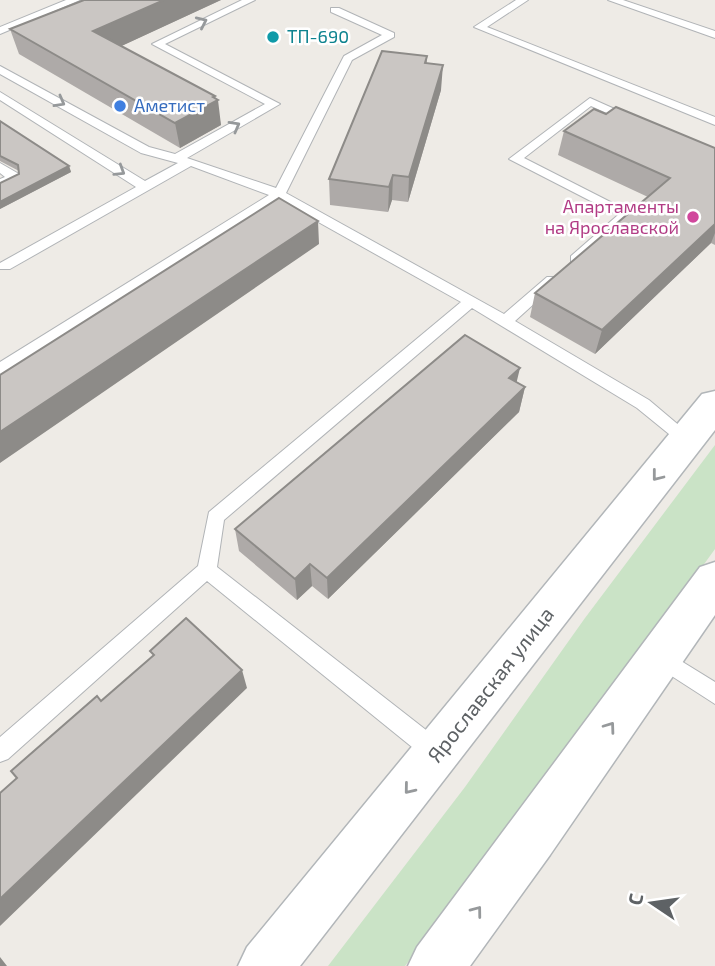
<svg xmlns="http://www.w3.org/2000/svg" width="715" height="966" viewBox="0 0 715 966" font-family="'Exo 2',sans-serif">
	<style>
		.green { fill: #cae3c6 }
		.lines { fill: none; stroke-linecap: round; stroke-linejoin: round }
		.lane-casing { stroke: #b1b4b7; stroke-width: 2 }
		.secondary-casing { stroke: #b2b6b9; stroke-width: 3 }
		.lane { fill: #fff; fill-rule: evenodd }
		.secondary { fill: #fff; fill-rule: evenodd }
		.wall { fill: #aeaaa8 }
		.shaded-wall { fill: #8d8b88 }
		.building { fill: #cac6c3; stroke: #8d8b88; stroke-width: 2 }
		.oneway { stroke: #96999b }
		.culture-dot { fill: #0f9aa8; stroke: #fff; stroke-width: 2.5 }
		.shop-dot { fill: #3f7fe0; stroke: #fff; stroke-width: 2.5 }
		.hotel-dot { fill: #d1479c; stroke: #fff; stroke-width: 2.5 }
		.labels { text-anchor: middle; stroke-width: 5; stroke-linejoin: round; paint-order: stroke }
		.far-culture-label { font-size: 18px; fill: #0d838f; stroke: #fff; text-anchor: start }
		.far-shop-label { font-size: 18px; fill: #366cbe; stroke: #fff; text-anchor: start }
		.far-hotel-label { font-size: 18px; fill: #b23c85; stroke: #fff; text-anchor: end }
		.street-label { font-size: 21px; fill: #5e6265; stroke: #fff }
	</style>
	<rect width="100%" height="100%" fill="#eeebe6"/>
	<path class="green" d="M715 445V549L524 813 405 966H328L465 787 585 618Z"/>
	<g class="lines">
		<g class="lane-casing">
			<path id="lane" d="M66 0H80L0 34V27Z
				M242 0H255L165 44 280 104 187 158 276 188 344 56 382 35 331 12V8H339L394 33V37L352 60 286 193 504 314 547 277H557L559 280 557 283 515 321 649 400 694 438 692 443H680L637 408 472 308 224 520 217 567 444 744 447 752 444 760 436 763 428 760 207 581 8 759 0 762V737L198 566 209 512 461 302 279 200 0 376V362L269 195 191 166 10 269H0V263L136 187 0 100V92L145 181 178 163 141 153 0 74V66L149 147 175 154 265 104 152 44Z
				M516 0H528L487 27 715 117V125L474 27Z
				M608 0H623L715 31V38Z
				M590 98 637 119 627 122 591 106 524 158 634 214 581 262H571V256L618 215 509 159Z
				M0 163 19 174V180L0 188V179L5 177 0 173Z
				M660 648 715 682V704L653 664 650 657 653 650Z"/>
		</g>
		<g class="secondary-casing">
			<path id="secondary" d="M715 391V430L300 966H238L247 947 702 394Z
				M715 562V615L550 855 470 966H408L417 947 700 567Z"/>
		</g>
		<use href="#lane" class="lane"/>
		<use href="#secondary" class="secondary"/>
	</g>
	<path class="wall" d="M84 0H221L121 46 215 98 221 125 180 148 19 54 10 29Z
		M427 56V63L441 90 408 202 392 200 388 212 330 205 329 179Z
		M606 114 715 148V245L711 243 595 354 530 317 535 293 648 197 558 155 564 131Z
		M0 121 69 166 71 172 0 209V183L19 174V171L0 161Z
		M517 382 525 387 519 412 328 599 312 586 297 600 239 551 235 529Z"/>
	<path class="shaded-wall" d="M164 0H221L100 56 93 31Z
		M443 65 441 90 408 202 409 177Z
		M215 96 216 101 218 100 221 125 180 148 175 123Z
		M69 166 71 172 0 209V202Z
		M393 175 392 200 388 212 389 187Z
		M318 221 319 244 0 463V432Z
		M715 224V233L711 243 595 354 602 330Z
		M520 368 514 393 509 378Z
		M525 387 519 412 328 599 327 578Z
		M310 564 312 586 297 600 295 579Z
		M242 670 247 688 0 926V899Z
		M0 957 7 966H0Z"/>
	<path class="building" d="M84 0H164L93 31 215 96 213 97 218 100 175 123 10 29Z
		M382 51 427 56 425 63 443 65 409 177 393 175 389 187 329 179Z
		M616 107 715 148V224L602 330 535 293 670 178 564 131 594 109 606 114Z
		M0 121 69 166 0 202V183L19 174 18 165 0 156Z
		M279 198 318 221 0 432V375Z
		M465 335 520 368 509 378 525 387 327 578 310 564 295 579 235 529Z
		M186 618 242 670 0 899V793L17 778 11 771 97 696 101 701 154 655 150 651Z"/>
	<defs><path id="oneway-chevron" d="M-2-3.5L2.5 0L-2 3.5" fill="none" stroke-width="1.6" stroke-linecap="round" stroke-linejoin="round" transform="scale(1.75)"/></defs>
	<g class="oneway">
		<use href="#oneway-chevron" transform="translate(202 22) rotate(-25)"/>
		<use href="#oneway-chevron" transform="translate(60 102) rotate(29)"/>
		<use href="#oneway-chevron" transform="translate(235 126) rotate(-29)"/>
		<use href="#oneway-chevron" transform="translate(120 171) rotate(32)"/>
		<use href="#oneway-chevron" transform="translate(657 476) rotate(128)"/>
		<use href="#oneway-chevron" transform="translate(610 727) rotate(-54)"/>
		<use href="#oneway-chevron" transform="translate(409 789) rotate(129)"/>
		<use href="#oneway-chevron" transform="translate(477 911) rotate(-53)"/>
	</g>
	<circle class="culture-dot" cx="273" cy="37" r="7"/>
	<circle class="shop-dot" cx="120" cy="106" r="7"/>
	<circle class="hotel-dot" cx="693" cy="217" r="7"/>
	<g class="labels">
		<g class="far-culture-label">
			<text x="287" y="43">ТП-690</text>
		</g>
		<g class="far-shop-label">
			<text x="134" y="112">Аметист</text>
		</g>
		<g class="far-hotel-label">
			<text x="679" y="213">Апартаменты<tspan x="679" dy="21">на Ярославской</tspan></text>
		</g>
		<g class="street-label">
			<text transform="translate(491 685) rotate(-52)" y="7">Ярославская улица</text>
		</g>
	</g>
	<g transform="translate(652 903) rotate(283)" stroke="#ffffff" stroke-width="5" paint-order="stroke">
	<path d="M0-5L12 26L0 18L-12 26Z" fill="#5e6265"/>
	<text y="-10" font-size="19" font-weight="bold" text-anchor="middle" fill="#5e6265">С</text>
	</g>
</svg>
